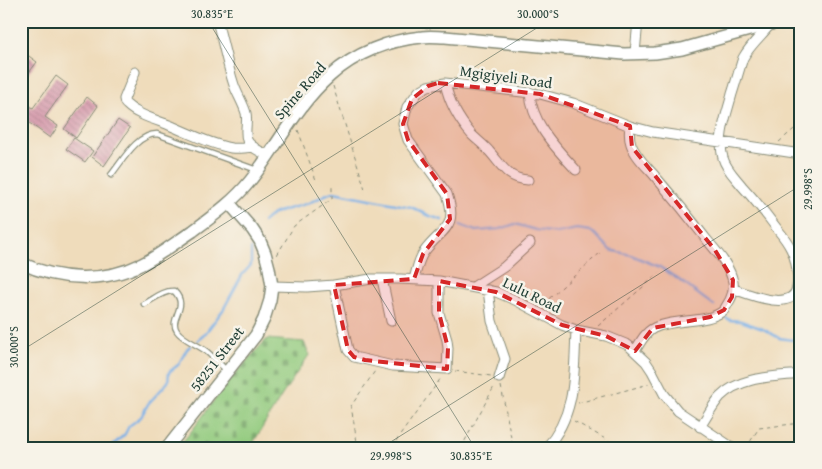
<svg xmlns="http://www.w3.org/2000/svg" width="822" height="469" viewBox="0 0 822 469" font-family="'Gentium Book Plus',serif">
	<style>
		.cemetery { fill: url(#cemetery-stones); stroke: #588458 }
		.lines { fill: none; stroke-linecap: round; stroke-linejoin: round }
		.stream { stroke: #77afe7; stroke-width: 2.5 }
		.building { fill: url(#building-back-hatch) }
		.lane-casing { stroke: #878c78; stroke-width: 7 }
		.street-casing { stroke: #878c78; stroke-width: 11 }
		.secondary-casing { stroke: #878c78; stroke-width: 14 }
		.path { stroke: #878c78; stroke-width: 1; stroke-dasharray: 4 4; stroke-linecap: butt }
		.lane { stroke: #fff; stroke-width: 4.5 }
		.street { stroke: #fff; stroke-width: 9 }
		.secondary { stroke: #fff; stroke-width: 11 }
		.marked { fill: #d62828; fill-opacity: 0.2; stroke: #d62828; stroke-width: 4; stroke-dasharray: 10 6; stroke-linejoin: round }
		.ticks { fill: none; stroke: #1f3d34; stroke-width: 1; stroke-opacity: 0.45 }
		.labels { text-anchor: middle; stroke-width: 5; stroke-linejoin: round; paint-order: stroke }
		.street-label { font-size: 15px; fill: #1f3d34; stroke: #f7f3e8 }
		.neatline { fill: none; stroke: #1f3d34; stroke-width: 2 }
		.ticks-label { font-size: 12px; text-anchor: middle; fill: #1f3d34 }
	</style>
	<defs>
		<pattern id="cemetery-stones" width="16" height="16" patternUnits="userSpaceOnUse" patternTransform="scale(1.25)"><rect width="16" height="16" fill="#91ca7d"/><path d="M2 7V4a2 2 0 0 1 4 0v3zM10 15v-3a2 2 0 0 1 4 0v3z" fill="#76a567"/></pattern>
		<pattern id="building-back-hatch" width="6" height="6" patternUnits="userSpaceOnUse" patternTransform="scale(1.25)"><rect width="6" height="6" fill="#d28ea4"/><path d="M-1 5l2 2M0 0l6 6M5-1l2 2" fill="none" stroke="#aa7586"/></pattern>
	</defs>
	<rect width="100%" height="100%" fill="#f7f3e8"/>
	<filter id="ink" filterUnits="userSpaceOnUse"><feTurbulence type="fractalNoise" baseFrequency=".02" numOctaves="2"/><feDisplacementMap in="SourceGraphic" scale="10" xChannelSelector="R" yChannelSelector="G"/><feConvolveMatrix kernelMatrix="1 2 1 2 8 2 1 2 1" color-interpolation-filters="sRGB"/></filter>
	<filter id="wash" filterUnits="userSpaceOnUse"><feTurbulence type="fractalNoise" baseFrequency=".0096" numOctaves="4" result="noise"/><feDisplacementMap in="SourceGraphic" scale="20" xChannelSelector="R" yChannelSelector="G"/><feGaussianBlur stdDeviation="1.12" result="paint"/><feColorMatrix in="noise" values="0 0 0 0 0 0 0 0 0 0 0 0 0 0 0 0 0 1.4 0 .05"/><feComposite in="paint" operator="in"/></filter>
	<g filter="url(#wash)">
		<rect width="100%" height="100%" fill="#efdcbb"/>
		<path class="cemetery" d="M267 339 304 342 309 355 282 395 250 448H177C193 431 206 411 220 392 235 373 251 356 267 339Z"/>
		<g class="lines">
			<path class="stream" d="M263 222C275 208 297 209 313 201 321 198 326 193 334 192L411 207 430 216 442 220
				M460 225 476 231 500 229 515 224 536 230 557 233 577 229 590 231 595 234 610 250 631 255 660 267 682 282 714 306
				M726 318 730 320 741 321 763 329 779 338 801 341
				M198 340 204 335 223 310 242 275 251 265V249
				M110 448 125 434 129 426 141 417 148 404 168 382 169 372 178 365 187 349 190 346"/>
		</g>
		<g id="blocks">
			<path class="building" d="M26 54 37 62 21 83V61Z
				M56 76 68 85 45 117 58 126 50 138 21 117V100L33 108Z
				M87 97 98 106 76 138 64 129Z
				M118 120 130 128 104 166 92 157Z
				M74 138 93 151 85 162 66 149Z"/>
		</g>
	</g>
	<g filter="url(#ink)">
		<use href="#blocks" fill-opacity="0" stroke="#878c78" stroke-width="1"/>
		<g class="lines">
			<g class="lane-casing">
				<path id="lane" d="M111 175C123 160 137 134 157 134L257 170
					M144 304C154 299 164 290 174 291 190 307 168 318 177 331 182 339 198 345 206 351 213 357 220 364 226 370"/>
			</g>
			<g class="street-casing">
				<path id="street" d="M217 21C223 42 227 64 234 85 237 94 243 103 246 113 248 122 244 131 247 140 251 148 261 152 268 155
					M635 53 638 21
					M135 72 124 99C125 103 124 103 127 105 137 115 156 120 169 125 189 133 209 144 231 148 238 149 246 148 254 147
					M445 83C449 102 459 120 472 135 477 140 484 145 489 151 502 165 507 179 528 180
					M530 92C531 123 556 148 576 170
					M630 126C629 132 629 138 631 144 635 156 646 166 654 175 672 196 690 218 707 240 717 252 730 266 733 282 734 289 733 294 730 300 728 303 726 307 724 310 709 324 674 318 654 328 645 332 640 343 635 351
					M382 279 391 321
					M414 279C417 270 418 260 424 252 441 228 459 230 447 194L408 140 403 124 407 107 419 91 428 86 445 83 540 94 573 103 630 126 653 132 801 154
					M334 285 348 350 354 357 393 366 447 369 448 348 447 340 439 313V281
					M272 286 307 287 334 285 371 279H400L439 281 496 292 515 300 562 325 576 330 606 336 628 345 646 362 652 371 664 394 678 411 733 448
					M473 287 504 267 530 243
					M734 289C748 294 794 313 797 287 799 276 796 259 791 249 788 243 783 236 778 230 767 215 755 200 742 186 735 177 726 169 723 158 717 137 727 114 732 94 736 82 739 70 743 58 750 45 761 36 770 25
					M488 290 492 321 505 359 499 378
					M700 427C707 417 712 406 720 397 740 376 774 377 801 374
					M546 448C577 414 574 372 576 330"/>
			</g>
			<g class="secondary-casing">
				<path id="secondary" d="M21 263C59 281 104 283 142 264 160 255 176 242 193 231 213 216 234 201 250 181 277 147 296 106 330 76 355 53 389 40 422 37 430 36 438 37 445 37L624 54 655 53 682 49 778 22 798 21
					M167 448 256 335 264 319 270 300 272 286 269 268 265 253 260 241 252 229 229 203"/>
			</g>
			<path class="path" d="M333 86 365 189
				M298 130 316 180
				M779 142 801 123
				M277 255 294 226 332 199V186
				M543 304 601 252
				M598 326 659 273
				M455 371 491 376
				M501 386 513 448
				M578 403 649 384
				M574 421 621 448
				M358 448 351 406 375 371
				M391 448 441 378
				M461 448 495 385
				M746 448 759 428 801 423"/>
			<use href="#lane" class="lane"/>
			<use href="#street" class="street"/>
			<use href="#secondary" class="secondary"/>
		</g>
	</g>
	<path class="marked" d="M438 83 540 94 630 126 632 147 715 250 733 280 732 297 724 310 710 317 653 328 635 351 606 336 562 325 496 292 439 281V313L448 348 447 369 365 360 354 357 348 350 334 285 414 279 423 254 450 219 447 194 408 140 403 124 412 99 428 86Z"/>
	<path class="ticks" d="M208 21 475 448M21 29 33 21M21 351 548 21M381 448 801 185"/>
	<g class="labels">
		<g class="street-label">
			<text transform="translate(506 77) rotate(8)" y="5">Mgigiyeli Road</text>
			<text transform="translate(300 91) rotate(-49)" y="5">Spine Road</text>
			<text transform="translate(532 295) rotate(26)" y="5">Lulu Road</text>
			<text transform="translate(217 359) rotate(-52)" y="5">58251 Street</text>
		</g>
	</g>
	<rect width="822" height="469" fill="none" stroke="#f7f3e8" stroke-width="55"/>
	<rect x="28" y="28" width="766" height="414" class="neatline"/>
	<g class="ticks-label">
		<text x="212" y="18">30.835°E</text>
		<text x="538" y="18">30.000°S</text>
		<text transform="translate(808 189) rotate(-90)" y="4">29.998°S</text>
		<text transform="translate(14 347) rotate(-90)" y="4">30.000°S</text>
		<text x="391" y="460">29.998°S</text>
		<text x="471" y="460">30.835°E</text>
	</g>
</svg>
